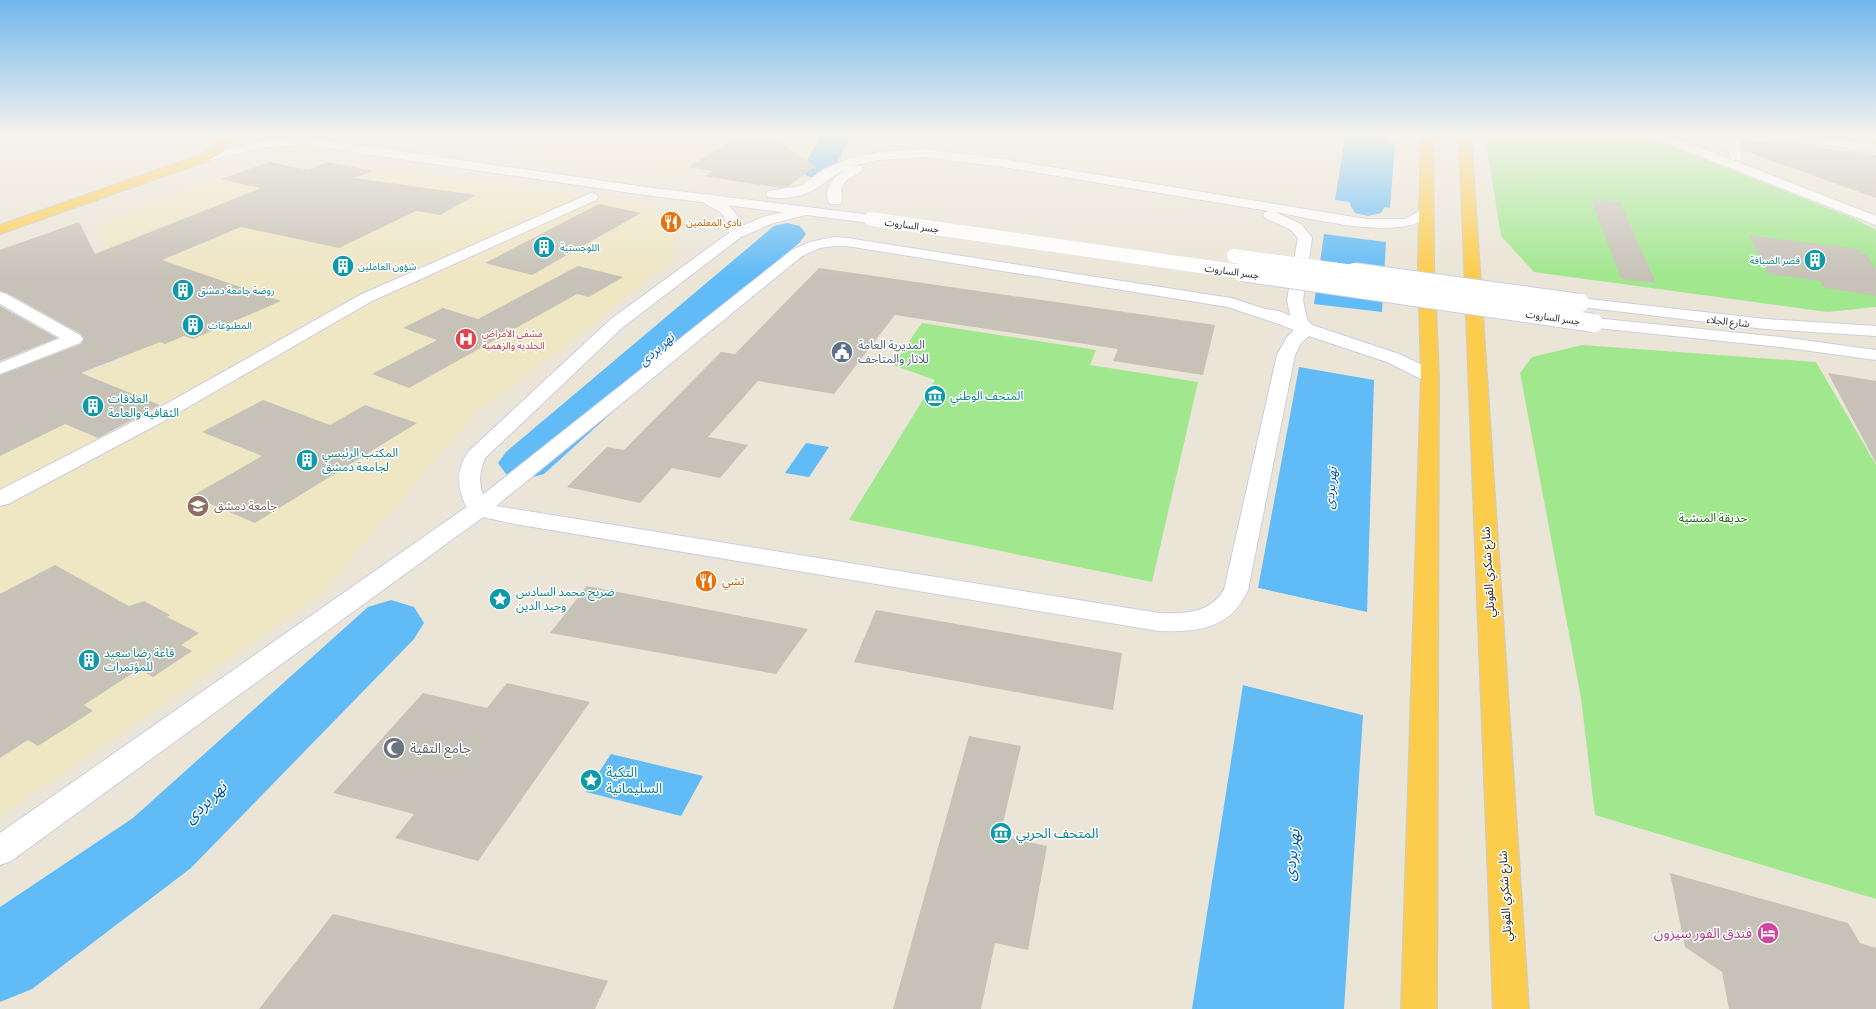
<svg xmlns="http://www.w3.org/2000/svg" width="1876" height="1009" viewBox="0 0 1876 1009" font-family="Barlow,'Noto Sans Arabic',sans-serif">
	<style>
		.education { fill: #efe6c4 }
		.green { fill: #a1e78e }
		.water { fill: #60bbf7 }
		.pier { fill: #ebe5d7 }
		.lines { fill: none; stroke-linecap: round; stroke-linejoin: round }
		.river { fill: #60bbf7; fill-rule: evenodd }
		.building { fill: #c6c2b7 }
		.minor-casing { stroke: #cccde2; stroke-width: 2 }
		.tertiary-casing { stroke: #cccde2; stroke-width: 2 }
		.secondary-casing { stroke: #cccde2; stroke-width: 2 }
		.trunk-casing { stroke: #cbcbcb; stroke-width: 2 }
		.minor { fill: #fff; fill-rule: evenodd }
		.tertiary { fill: #fff; fill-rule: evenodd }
		.secondary { fill: #fff; fill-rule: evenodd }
		.trunk { fill: #fccc4d; fill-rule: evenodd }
		.secondary-bridge-far1-casing { stroke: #cccde2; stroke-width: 14; stroke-linecap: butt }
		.secondary-bridge-casing { stroke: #cccde2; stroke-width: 20; stroke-linecap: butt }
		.secondary-bridge-far1 { stroke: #fff; stroke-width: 14 }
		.secondary-bridge { stroke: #fff; stroke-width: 18 }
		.labels { text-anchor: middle; stroke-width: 3; stroke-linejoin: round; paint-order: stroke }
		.far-food-label { font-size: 10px; fill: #c56008; stroke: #fff; text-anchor: start }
		.far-street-label { font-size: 10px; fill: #272727; stroke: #fff }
		.far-culture-label { font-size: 10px; fill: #0d838f; stroke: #fff; text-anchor: start }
		.far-health-label { font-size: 10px; fill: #be3a42; stroke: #fff; text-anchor: start }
		.service-label { font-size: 12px; fill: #4e5e75; stroke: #fff; text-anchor: start }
		.culture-label { font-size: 12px; fill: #0d838f; stroke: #fff; text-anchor: start }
		.education-label { font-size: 12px; fill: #785e54; stroke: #fff; text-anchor: start }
		.park-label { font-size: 12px; fill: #1a6714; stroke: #fff }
		.street-label { font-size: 12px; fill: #272727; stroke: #fff }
		.food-label { font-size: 12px; fill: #c56008; stroke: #fff; text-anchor: start }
		.water-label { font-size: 13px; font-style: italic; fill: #04559e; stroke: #fff }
		.near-worship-label { font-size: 14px; fill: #5b616d; stroke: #fff; text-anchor: start }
		.near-culture-label { font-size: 14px; fill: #0d838f; stroke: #fff; text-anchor: start }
		.near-hotel-label { font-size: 14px; fill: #b23c85; stroke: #fff; text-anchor: end }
		.near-water-label { font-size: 16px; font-style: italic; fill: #04559e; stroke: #fff }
	</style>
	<rect width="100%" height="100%" fill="#ebe5d7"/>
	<path class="education" d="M422 135H841V146L834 172 809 191Z
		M283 154 640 203 682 218 670 262 558 352 473 416 320 596 0 817V410L97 368 121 362 118 329 125 275 94 227Z"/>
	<path class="green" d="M1485 135H1642L1853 218 1876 230V307L1827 312 1534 272 1501 236Z
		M922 323 1096 350 1090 365 1198 382 1152 582 849 520 935 380 893 365Z
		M1582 345 1816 362 1876 465V899L1595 815 1581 698 1520 373 1532 357Z"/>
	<path class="water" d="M1345 138 1395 143 1390 208 1335 200Z
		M1324 234 1386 242 1382 312 1314 304Z
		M1299 367 1374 380 1367 613 1258 588Z
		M806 443 829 447 809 477 785 473Z
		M1243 685 1363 715 1344 1009H1192Z
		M611 754 703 776 681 816 586 792Z"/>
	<path class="pier" d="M1258 588 1367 612V614L1258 590Z
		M1243 683 1363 713V715L1243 685Z"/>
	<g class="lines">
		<path class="river" d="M821 135H851L831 176 819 179 807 176 802 169Z
			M1355 135H1385L1386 205 1381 213 1368 216 1355 213 1350 205Z
			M787 223 800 226 806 234 800 242 544 474 525 479 506 474 498 463 506 452 774 226Z
			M391 600 414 607 424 623 414 639 191 868 32 989 0 1002V907L133 818 368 607Z"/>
	</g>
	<path class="building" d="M740 135 768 139 772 138 816 166 787 187 780 188 704 176 713 171 688 167Z
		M1742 139 1876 155V198L1742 150Z
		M270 162 308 170 327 162 373 171 354 178 476 195 440 215 416 211 339 248 241 227 162 260 281 301 193 339 184 336 165 344 160 342 81 373 160 405 98 438 65 424 0 456V375L81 344 84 339 81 334 7 293 0 291V250L79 222 95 254 261 188 221 179Z
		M1591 199 1620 202 1656 283 1621 279Z
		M599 204 641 213 532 275 485 263Z
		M1749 235 1858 249 1861 254H1866L1876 270V296L1824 288 1820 281 1768 274Z
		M578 266 623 277 589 297 577 294 409 388 372 374 437 340 403 328 443 308 478 319Z
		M819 268 1215 325 1203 375 1113 361 1118 349 895 315 834 394 758 381 708 437 748 445 720 478 672 468 640 503 567 487 607 447 624 450 721 352 735 354Z
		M0 306 57 338 0 361Z
		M1828 373 1876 381V463Z
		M263 400 330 425 365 405 417 423 255 523 192 496 262 456 202 432Z
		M55 565 129 606 144 601 170 615 167 617 199 633 181 645 192 651 153 677 139 669 84 705 93 711 38 746 28 740 0 758V594Z
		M587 586 808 629 776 674 550 633Z
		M876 610 1122 653 1113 710 854 662Z
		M507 683 590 702 478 861 395 838 414 814 333 793 423 693 487 708Z
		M969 736 1021 746 1000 836 1047 846 1028 950 995 943 981 1009H893Z
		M1670 873 1848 923 1860 943 1876 948V1009H1729L1722 972 1685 947Z
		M333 914 608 981 595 1009H259Z"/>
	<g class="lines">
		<g class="minor-casing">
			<path id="minor" d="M1724 135H1736L1742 157 1740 160H1732L1730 157Z
				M1768 135H1804L1876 144V152L1774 139Z
				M591 193 596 194 598 197 596 200 372 301 162 422 8 504 0 506V490L148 414 360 295Z
				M0 292 6 294 80 335 83 339 80 343 0 374V363L60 338 0 304Z"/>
		</g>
		<g class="tertiary-casing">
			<path id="tertiary" d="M925 149 1009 160 1366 219H1405L1427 207 1432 208 1434 211C1410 245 1311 218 1275 212L1301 224 1312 238 1303 300 1307 319 1315 329 1312 333 1306 334 1300 333 1291 319 1287 300 1298 238 1291 230 1265 218 1263 215 1265 212 1269 211 1009 168 925 157 879 160 856 165 853 166H862L863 169C858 176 847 177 843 185 839 191 844 199 840 204H830C821 190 835 176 846 169 833 175 824 184 812 191 801 197 780 200 768 197L766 194 768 191 801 186 824 169 848 159 879 152Z
				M707 194C723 198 737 210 742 226L763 217 805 207 810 208 812 211 810 214 773 223 741 237 623 327 485 458C477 477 479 491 490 509L487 514 479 516 471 514C457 493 454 472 469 451L611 319 729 233C726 204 711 213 700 198L702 195Z"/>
		</g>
		<g class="secondary-casing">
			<path id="secondary" d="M1651 135H1668L1876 216V225L1653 138Z
				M292 137H305L645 187 871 215 876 216 878 219 876 222 871 223 645 195 305 145 267 147 206 161 202 160 200 157 202 154 255 142Z
				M834 237 847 238 1231 298 1265 309 1279 311 1312 325 1399 354 1437 372 1439 376 1437 380 1430 382 1423 380 1387 362 1309 336 1301 343 1295 355 1248 590C1243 599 1238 609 1230 615 1211 631 1183 632 1159 631L515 524 483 517 11 861 0 865V833L471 504 792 250 810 242ZM834 246H847L1228 307C1250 315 1273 321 1294 330L1287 337 1277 355 1224 590C1209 614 1184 614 1159 613L496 506 802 256 820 248Z
				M1580 298 1765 319 1876 326V336L1765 329 1574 306 1572 303 1574 300Z
				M1594 318 1781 337 1876 350V360L1781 347 1588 327 1585 323 1588 319Z"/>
		</g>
		<g class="trunk-casing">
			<path id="trunk" d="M214 135H226L230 141 224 151 210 160 0 234V225L202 154 215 146 218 141Z
				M1421 135H1433L1434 265 1439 376 1437 1009H1401L1421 376 1418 265Z
				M1459 135H1471L1529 1009H1493Z"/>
		</g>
		<use href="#minor" class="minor"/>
		<use href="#tertiary" class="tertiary"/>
		<use href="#secondary" class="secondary"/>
		<use href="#trunk" class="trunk"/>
		<g class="secondary-bridge-far1-casing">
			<path id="secondary-bridge-far1" d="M871 219 1249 273
				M1234 256 1361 273"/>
		</g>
		<g class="secondary-bridge-casing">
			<path id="secondary-bridge" d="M1242 272 1594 323
				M1354 272 1580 303"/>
		</g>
		<use href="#secondary-bridge-far1" class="secondary-bridge-far1"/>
		<use href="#secondary-bridge" class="secondary-bridge"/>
	</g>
	<linearGradient id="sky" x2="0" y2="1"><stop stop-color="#71b7ee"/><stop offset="0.49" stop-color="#f6f3ed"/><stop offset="1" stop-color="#f6f3ed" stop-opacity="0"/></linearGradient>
	<rect width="1876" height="276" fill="url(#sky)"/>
	<defs>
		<g id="restaurant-disc" transform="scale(1.15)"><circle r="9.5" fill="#e8710a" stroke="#fff"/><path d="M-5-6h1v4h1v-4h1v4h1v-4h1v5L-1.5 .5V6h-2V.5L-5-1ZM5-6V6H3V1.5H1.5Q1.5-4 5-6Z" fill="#fff"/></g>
		<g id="building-disc" transform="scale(1.15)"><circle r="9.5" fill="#0f9aa8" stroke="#fff"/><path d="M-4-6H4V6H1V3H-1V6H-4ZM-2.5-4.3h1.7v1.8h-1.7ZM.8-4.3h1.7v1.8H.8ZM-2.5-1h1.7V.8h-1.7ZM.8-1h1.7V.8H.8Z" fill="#fff"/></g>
		<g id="hospital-disc" transform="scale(1.15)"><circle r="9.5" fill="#e0444e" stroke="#fff"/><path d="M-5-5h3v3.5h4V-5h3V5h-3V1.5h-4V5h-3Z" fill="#fff"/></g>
		<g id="civic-disc" transform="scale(1.15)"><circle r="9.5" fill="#5c6f8a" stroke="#fff"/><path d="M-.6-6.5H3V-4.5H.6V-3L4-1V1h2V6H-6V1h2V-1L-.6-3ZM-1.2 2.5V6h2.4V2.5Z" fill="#fff"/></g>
		<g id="museum-disc" transform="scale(1.15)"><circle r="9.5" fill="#0f9aa8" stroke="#fff"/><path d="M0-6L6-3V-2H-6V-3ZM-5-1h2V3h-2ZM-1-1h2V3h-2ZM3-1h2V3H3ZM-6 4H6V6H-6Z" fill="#fff"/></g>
		<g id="university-disc" transform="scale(1.15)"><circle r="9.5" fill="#8d6e63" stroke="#fff"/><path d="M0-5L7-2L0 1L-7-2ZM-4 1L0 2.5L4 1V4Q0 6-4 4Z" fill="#fff"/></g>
		<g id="sight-disc" transform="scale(1.15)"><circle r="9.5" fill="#0f9aa8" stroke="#fff"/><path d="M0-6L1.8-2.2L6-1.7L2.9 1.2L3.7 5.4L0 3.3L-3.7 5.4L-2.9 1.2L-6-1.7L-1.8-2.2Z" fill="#fff"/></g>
		<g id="mosque-disc" transform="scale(1.15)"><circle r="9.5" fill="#6b7280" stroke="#fff"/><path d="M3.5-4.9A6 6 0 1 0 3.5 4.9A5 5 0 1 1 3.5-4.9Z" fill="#fff"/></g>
		<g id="hotel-disc" transform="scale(1.15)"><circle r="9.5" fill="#d1479c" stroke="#fff"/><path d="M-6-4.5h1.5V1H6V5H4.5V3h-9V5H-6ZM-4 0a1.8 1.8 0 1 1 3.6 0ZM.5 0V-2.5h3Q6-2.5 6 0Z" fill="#fff"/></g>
	</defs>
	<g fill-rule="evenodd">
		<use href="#restaurant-disc" x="671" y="222"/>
		<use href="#building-disc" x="544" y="247"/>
		<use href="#building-disc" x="1815" y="260"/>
		<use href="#building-disc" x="343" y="266"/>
		<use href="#building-disc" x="183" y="290"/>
		<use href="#building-disc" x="193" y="325"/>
		<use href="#hospital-disc" x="466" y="339"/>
		<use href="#civic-disc" x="842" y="352"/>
		<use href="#museum-disc" x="935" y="396"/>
		<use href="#building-disc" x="93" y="406"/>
		<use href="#building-disc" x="307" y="460"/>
		<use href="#university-disc" x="198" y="506"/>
		<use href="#restaurant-disc" x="706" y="581"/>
		<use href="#sight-disc" x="500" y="599"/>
		<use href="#building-disc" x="89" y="660"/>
		<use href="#mosque-disc" x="394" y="748"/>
		<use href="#sight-disc" x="591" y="780"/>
		<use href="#museum-disc" x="1001" y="833"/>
		<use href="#hotel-disc" x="1768" y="933"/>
	</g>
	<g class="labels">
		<g class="far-food-label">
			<text x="686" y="226">نادي المعلمين</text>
		</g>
		<g class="far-street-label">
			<text transform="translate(912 225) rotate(8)" y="4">جسر الساروت</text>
			<text transform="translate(1232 271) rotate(8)" y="4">جسر الساروت</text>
			<text transform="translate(1553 317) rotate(8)" y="4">جسر الساروت</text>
			<text transform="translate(1728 321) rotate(6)" y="4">شارع الجلاء</text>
		</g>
		<g class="far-culture-label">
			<text x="560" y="251">اللوجستية</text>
			<text x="1800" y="264" text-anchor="end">قصر الضيافة</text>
			<text x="358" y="270">شؤون العاملين</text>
			<text x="198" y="294">روضة جامعة دمشق</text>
			<text x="208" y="329">المطبوعات</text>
		</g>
		<g class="far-health-label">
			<text x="482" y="337">مشفى الأمراض<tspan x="482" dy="12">الجلدية والزهمية</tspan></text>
		</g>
		<g class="service-label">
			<text x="858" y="349">المديرية العامة<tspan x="858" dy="14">للاثار والمتاحف</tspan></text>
		</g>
		<g class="culture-label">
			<text x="950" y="400">المتحف الوطني</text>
			<text x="108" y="403">العلاقات<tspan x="108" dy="14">الثقافية والعامة</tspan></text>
			<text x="322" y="457">المكتب الرئيسي<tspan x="322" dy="14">لجامعة دمشق</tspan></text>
			<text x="516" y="596">ضريح محمد السادس<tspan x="516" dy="14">وحيد الدين</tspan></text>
			<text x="104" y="657">قاعة رضا سعيد<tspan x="104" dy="14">للمؤتمرات</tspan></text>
		</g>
		<g class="education-label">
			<text x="214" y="510">جامعة دمشق</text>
		</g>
		<g class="park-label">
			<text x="1713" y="522">حديقة المنشية</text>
		</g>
		<g class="street-label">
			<text transform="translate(1488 572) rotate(-93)" y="4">شارع شكري القوتلي</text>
			<text transform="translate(1505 896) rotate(-93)" y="4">شارع شكري القوتلي</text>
		</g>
		<g class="food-label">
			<text x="722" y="585">تشي</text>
		</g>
		<g class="water-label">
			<text transform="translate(656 349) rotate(-41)" y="5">نهر بردى</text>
			<text transform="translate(1330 488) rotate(-85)" y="5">نهر بردى</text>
		</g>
		<g class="near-worship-label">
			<text x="410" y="753">جامع التقية</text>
		</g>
		<g class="near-culture-label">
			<text x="606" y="777">التكية<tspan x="606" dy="16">السليمانية</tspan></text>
			<text x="1016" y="838">المتحف الحربي</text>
		</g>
		<g class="near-hotel-label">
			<text x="1752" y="938">فندق الفور سيزون</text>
		</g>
		<g class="near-water-label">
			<text transform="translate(205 802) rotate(-44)" y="6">نهر بردى</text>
			<text transform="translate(1291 855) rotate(-84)" y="6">نهر بردى</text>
		</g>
	</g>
</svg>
